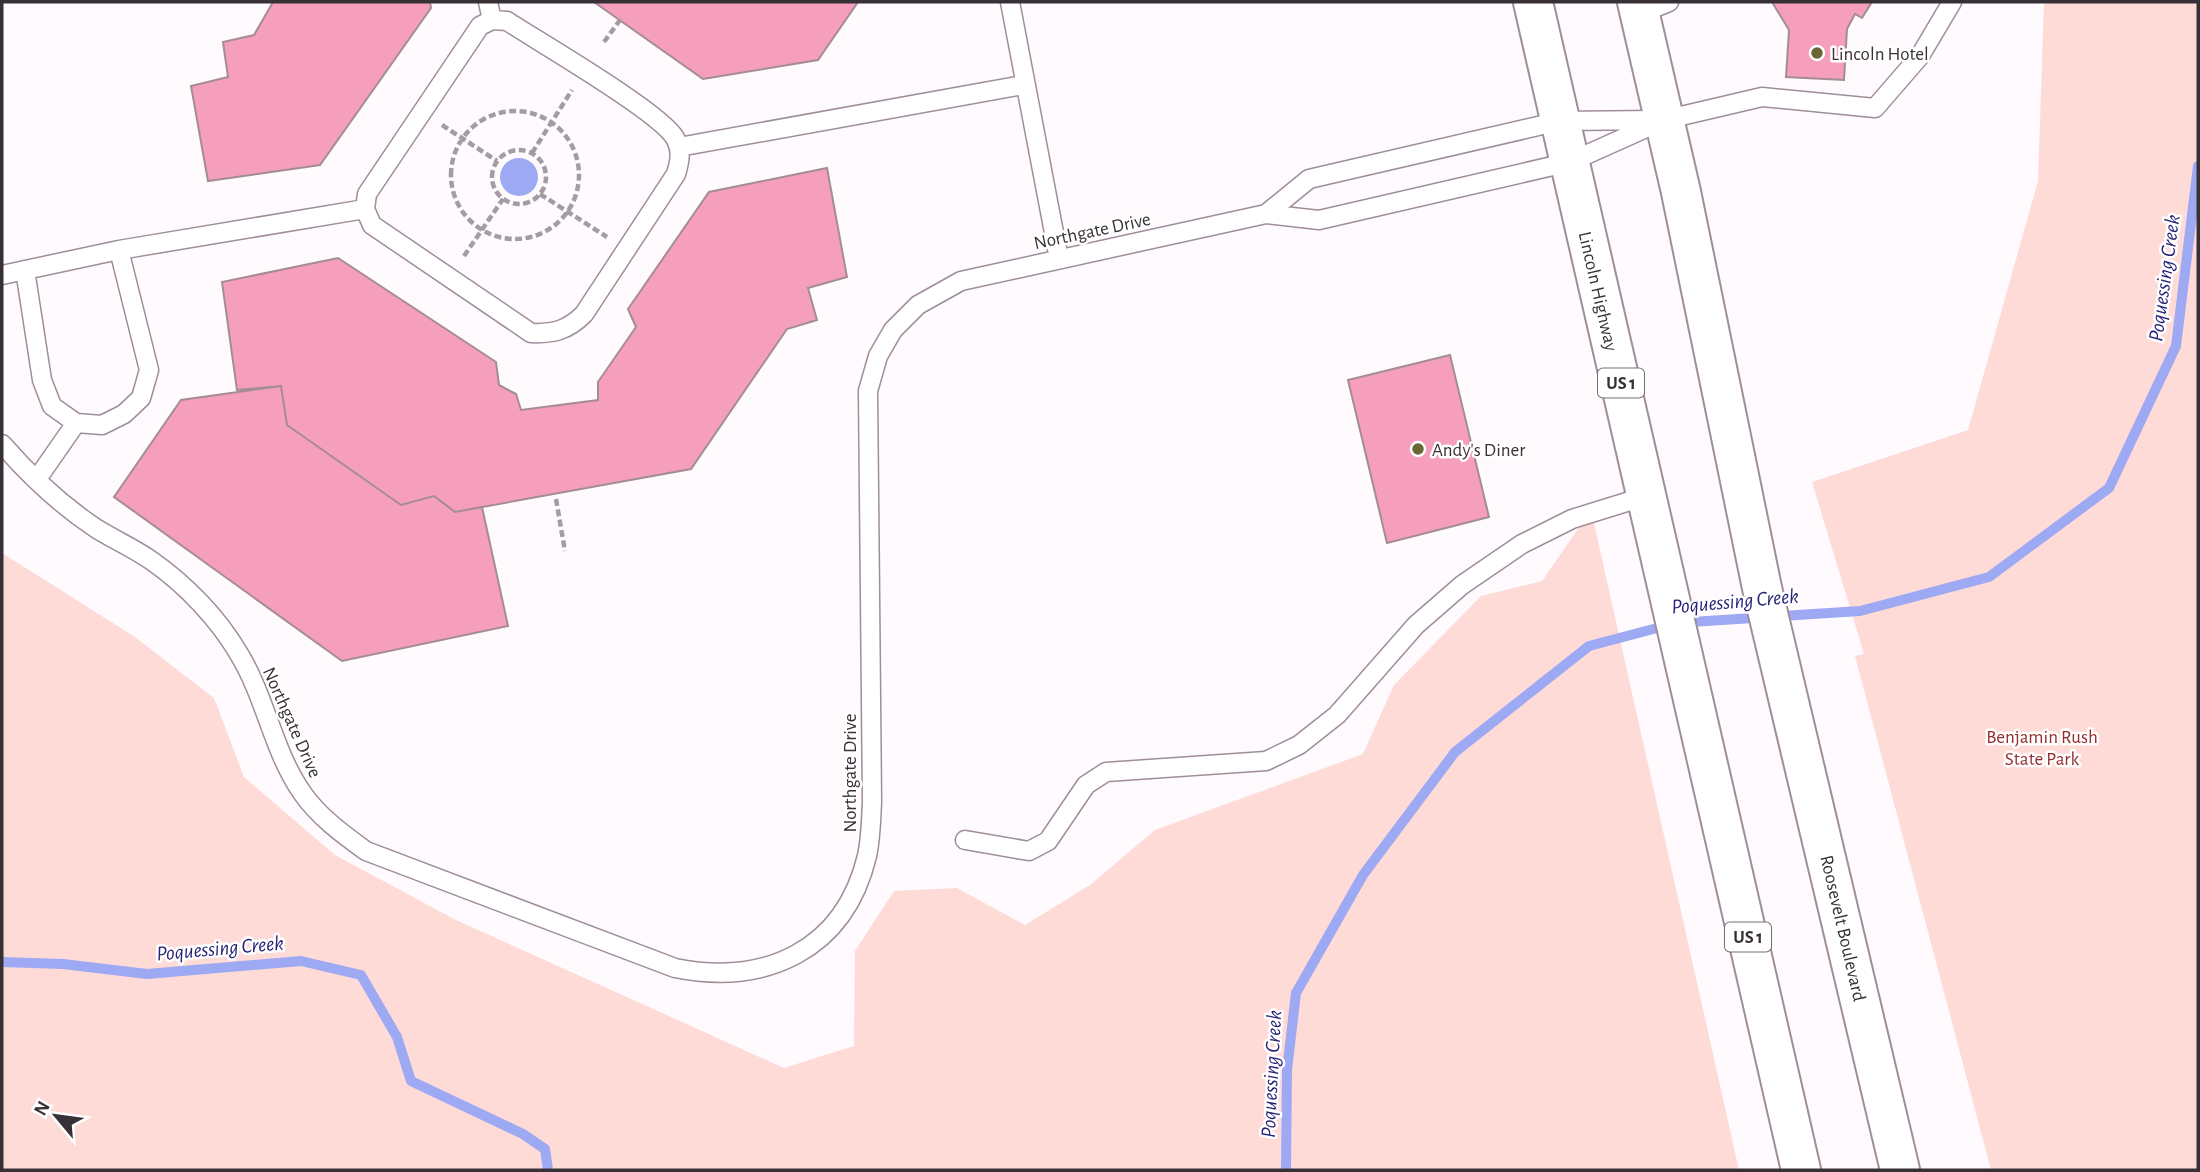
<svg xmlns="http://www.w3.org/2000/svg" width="2200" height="1172" viewBox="0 0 2200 1172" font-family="'Alegreya Sans',sans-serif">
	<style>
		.green { fill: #ffdbd8 }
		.water { fill: #9ea9f4 }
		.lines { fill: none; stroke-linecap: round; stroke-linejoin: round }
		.stream { stroke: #9ea9f4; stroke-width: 10 }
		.building { fill: #f59fbd; stroke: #a48c94; stroke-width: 2 }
		.service-casing { stroke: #9f8d9c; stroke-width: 21 }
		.trunk-casing { stroke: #9f8d9c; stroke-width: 42 }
		.path { stroke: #a39da2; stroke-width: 4.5; stroke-dasharray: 7 3.5; stroke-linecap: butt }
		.service { stroke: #fff; stroke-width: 18 }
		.trunk { stroke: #fff; stroke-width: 38 }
		.poi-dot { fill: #6b6733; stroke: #fff; stroke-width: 2.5 }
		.labels { text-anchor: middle; stroke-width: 5; stroke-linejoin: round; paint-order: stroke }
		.shield { fill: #fff; stroke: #746e73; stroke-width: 2 }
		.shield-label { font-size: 18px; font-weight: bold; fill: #383037 }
		.poi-label { font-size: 19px; fill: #383037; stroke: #fff; text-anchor: start }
		.street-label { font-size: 19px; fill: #383037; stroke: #fff }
		.park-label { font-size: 19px; fill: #952f2f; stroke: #fff }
		.water-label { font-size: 21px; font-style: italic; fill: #262377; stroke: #fff }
	</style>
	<rect width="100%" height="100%" fill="#fefafd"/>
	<path class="green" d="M2044 2H2198V1170H1991L1855 656 1864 654 1812 482 1968 430 2038 181Z
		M1591 510 1739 1170H2V553L135 637 214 698 244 777 335 855 454 919 784 1068 854 1046 855 951 894 891 957 888 1025 925 1090 885 1155 830 1363 754 1394 685 1481 596 1542 581Z"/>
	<path class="water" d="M500 177a19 19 0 1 1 38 0a19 19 0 1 1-38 0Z"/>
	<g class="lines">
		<path class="stream" d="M2 962 63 964 147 974 301 961 361 975 397 1037 411 1081 523 1134 545 1149 548 1170
			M1286 1170 1287 1070 1296 993 1363 875 1455 752 1589 646 1676 623 1860 611 1989 577 2109 488 2176 346 2198 166"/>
	</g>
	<path class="building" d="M273 2H430L431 8 320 165 208 181 191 86 228 77 223 42 254 35Z
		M594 2H858L818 60 703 79Z
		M1772 2H1872L1862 18 1855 14 1847 29 1844 80 1786 77 1789 30Z
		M827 168 847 277 808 288 817 320 787 329 691 469 455 512 434 496 401 505 287 425 281 386 237 390 222 282 338 258 496 362 499 385 516 394 521 410 598 400V382L636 327 628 309 709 192Z
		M1450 355 1489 517 1387 543 1348 380Z
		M281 386 287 425 401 505 434 496 455 512 482 507 508 626 342 661 114 497 181 400Z"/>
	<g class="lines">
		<g class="service-casing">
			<path id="service" d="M488 2 492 20
				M1010 2 1059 259
				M1640 14 1669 2
				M492 20 507 21C539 42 660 112 675 138 682 150 680 161 676 174L584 314C568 330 554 334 531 333L372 225 365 209 367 194 480 26Z
				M679 147 1023 85
				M1266 214 1309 179 1560 121 1657 120
				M25 270 42 380 52 406 76 423
				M2 275 119 250 365 209
				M2 444C29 475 62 506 97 529 115 540 135 549 152 561 186 585 218 618 239 654 266 698 273 752 303 794 319 817 344 835 366 851L675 968C765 986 844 951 867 856 871 838 871 820 872 802L868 391 878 356 893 330 918 305 961 281 1266 214 1319 220 1570 162 1664 120 1762 97 1875 108 1920 56 1952 2
				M37 479 76 423 102 425 124 414 141 398 149 370 119 250
				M965 840 1029 851 1048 841 1086 785 1106 772 1266 761 1299 745 1337 715 1416 625 1462 585 1522 544 1572 519 1646 496"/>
		</g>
		<g class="trunk-casing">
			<path id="trunk" d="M1533 2 1801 1170
				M1637 2 1681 192 1762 588 1900 1170"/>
		</g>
		<path class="path" d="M604 42 620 20
			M451 175a64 64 0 1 1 128 0a64 64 0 1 1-128 0Z
			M442 125 497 161
			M492 177a27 27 0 1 1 54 0a27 27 0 1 1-54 0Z
			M532 153 572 90
			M540 194 607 237
			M464 256 503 199
			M556 499 565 551"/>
		<use href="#service" class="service"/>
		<use href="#trunk" class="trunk"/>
	</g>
	<g class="poi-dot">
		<circle cx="1817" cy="53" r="7"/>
		<circle cx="1418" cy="449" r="7"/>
	</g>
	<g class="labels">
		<g class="shield">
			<rect x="1598" y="368.5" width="46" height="29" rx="5"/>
			<rect x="1725" y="922.5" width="46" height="29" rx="5"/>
		</g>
		<g class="shield-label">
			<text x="1621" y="389">US 1</text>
			<text x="1748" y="943">US 1</text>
		</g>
		<g class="poi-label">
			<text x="1831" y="60">Lincoln Hotel</text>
			<text x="1432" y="456">Andy's Diner</text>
		</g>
		<g class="street-label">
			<text transform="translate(1092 230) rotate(-12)" y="7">Northgate Drive</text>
			<text transform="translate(1599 291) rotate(77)" y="7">Lincoln Highway</text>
			<text transform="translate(293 722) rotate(66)" y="7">Northgate Drive</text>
			<text transform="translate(849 773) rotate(-90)" y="7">Northgate Drive</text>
			<text transform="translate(1844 928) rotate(77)" y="7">Roosevelt Boulevard</text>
		</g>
		<g class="park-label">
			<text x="2042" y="743">Benjamin Rush<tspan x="2042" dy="22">State Park</tspan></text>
		</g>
		<g class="water-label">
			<text transform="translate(2164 278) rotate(-82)" y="7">Poquessing Creek</text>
			<text transform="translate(1735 601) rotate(-5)" y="7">Poquessing Creek</text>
			<text transform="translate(220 948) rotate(-5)" y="7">Poquessing Creek</text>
			<text transform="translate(1271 1074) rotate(-87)" y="7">Poquessing Creek</text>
		</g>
	</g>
	<rect width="2200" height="1172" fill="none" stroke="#383037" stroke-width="7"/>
	<g transform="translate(56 1116) rotate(299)" stroke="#ffffff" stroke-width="5" paint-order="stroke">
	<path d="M0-5L12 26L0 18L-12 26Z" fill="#383037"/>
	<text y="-10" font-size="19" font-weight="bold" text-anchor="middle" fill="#383037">N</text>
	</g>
</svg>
